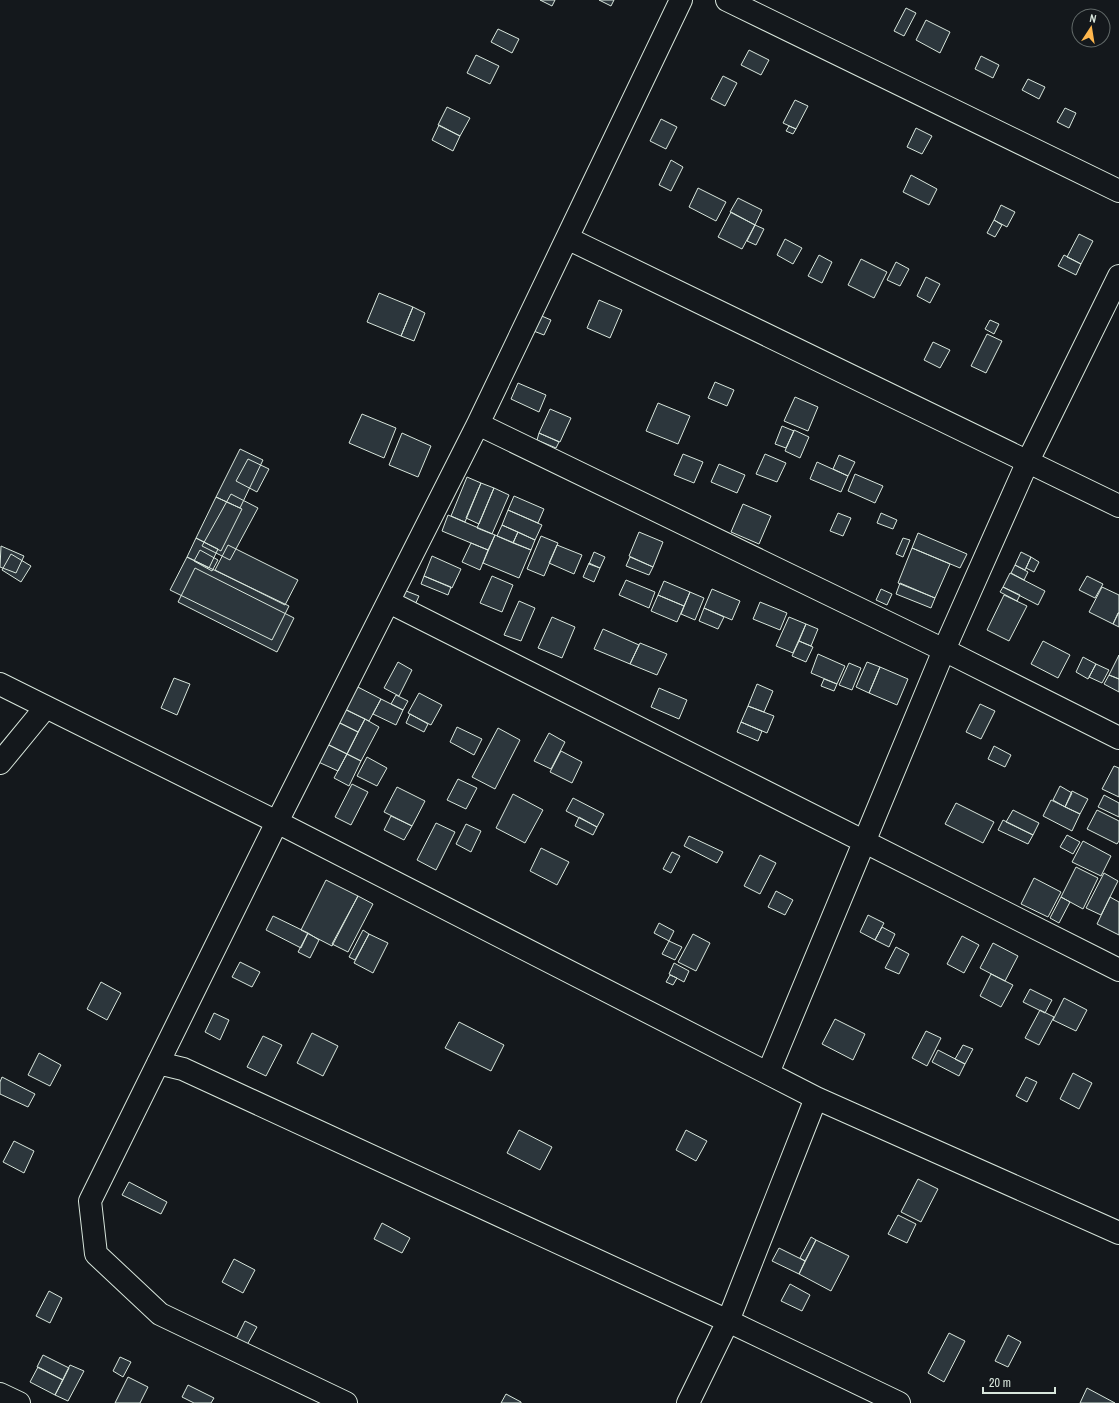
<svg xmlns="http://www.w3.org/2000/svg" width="1119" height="1403" viewBox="0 0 1119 1403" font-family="'Archivo Narrow',sans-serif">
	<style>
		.building { fill: #2c363c; stroke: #d8e6dc }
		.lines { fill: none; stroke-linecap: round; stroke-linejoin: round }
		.minor-casing { stroke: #d8e6dc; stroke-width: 24 }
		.minor { stroke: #14181c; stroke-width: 22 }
	</style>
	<rect width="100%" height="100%" fill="#14181c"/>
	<path class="building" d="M540 0H555L552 6Z
		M599 0H614L611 6Z
		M906 8 916 13 904 36 894 31Z
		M926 20 950 32 940 53 916 40Z
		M498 29 519 39 512 53 491 42Z
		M749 50 769 60 761 75 741 65Z
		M476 55 499 66 490 84 467 73Z
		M981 56 999 65 993 78 975 69Z
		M723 76 737 83 725 106 711 99Z
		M1028 79 1045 87 1039 99 1022 90Z
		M795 100 808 106 796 129 783 123Z
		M447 107 470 118 460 136 438 125Z
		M1065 108 1076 113 1069 128 1057 122Z
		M661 119 677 127 666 149 650 141Z
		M439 125 460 136 453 151 432 140Z
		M789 126 796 129 793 134 786 131Z
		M916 128 932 136 922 154 907 147Z
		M671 160 683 167 671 191 659 185Z
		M911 175 937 189 929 205 903 192Z
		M698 188 726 202 716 221 689 207Z
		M738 198 762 210 755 225 730 212Z
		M1001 205 1015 212 1007 227 994 220Z
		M731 212 755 225 742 249 718 237Z
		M994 220 1002 225 995 237 987 233Z
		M755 225 764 229 756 245 747 241Z
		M1079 234 1093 241 1081 264 1067 257Z
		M785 239 802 248 793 264 777 255Z
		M819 255 832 262 822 283 808 276Z
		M1064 255 1081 264 1076 275 1058 266Z
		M861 259 887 272 874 298 848 285Z
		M896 262 909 269 900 286 887 280Z
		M926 277 940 284 930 303 917 296Z
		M379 293 413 307 401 336 367 322Z
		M599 300 622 310 610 338 587 328Z
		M413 307 425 313 414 341 401 336Z
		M537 314 551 320 544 335 531 330Z
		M990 320 999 324 994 334 985 329Z
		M987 334 1002 341 986 373 971 366Z
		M933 342 950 350 940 368 924 360Z
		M715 382 734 390 727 406 708 398Z
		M518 383 546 395 539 412 511 399Z
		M795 397 818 407 808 431 784 421Z
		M658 403 690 416 678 444 646 431Z
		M550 409 571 418 560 442 539 433Z
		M362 414 396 428 384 458 349 443Z
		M782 426 794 431 786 448 775 444Z
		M794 430 809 437 800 458 785 451Z
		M402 433 431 446 418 477 389 465Z
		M539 433 559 442 556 448 537 440Z
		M240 449 263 460 240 508 216 497Z
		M683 454 703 462 694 483 674 475Z
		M765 454 786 463 777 482 756 474Z
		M839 455 855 462 848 476 833 469Z
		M248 459 269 469 257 492 236 481Z
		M817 462 848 476 841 492 810 479Z
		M719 464 745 475 737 493 711 482Z
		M855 474 883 486 875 503 848 491Z
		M467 477 481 483 465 522 451 516Z
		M481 483 494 488 479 524 466 518Z
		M494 488 509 495 492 534 477 528Z
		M231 494 258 508 230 560 202 546Z
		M514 496 544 509 538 523 508 510Z
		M216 497 242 509 221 551 196 538Z
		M743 504 771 516 759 544 731 532Z
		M508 510 542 525 535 540 502 525Z
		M838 513 851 518 843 536 830 531Z
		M881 513 897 520 893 529 877 523Z
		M448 515 495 535 488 550 442 531Z
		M502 525 518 532 513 543 497 536Z
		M518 532 535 540 531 550 513 543Z
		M639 532 663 542 653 567 629 556Z
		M918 533 967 554 960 568 912 548Z
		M495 535 531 550 519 578 483 563Z
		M541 536 558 543 544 576 527 569Z
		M196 538 218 549 209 568 187 557Z
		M903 538 910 540 903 557 896 554Z
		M471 543 488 550 480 570 462 562Z
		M228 545 298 580 285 605 215 570Z
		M557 545 582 555 574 574 549 563Z
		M1 546 24 556 16 573 0 567Z
		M912 548 950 564 935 598 898 583Z
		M200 550 218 560 212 571 194 561Z
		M594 552 605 557 600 568 589 564Z
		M1021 552 1031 557 1025 570 1015 565Z
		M11 554 31 566 21 582 2 570Z
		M432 556 461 569 452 588 424 576Z
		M187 557 289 606 272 640 170 590Z
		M630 557 653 567 649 575 626 566Z
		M1031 557 1039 562 1034 572 1026 568Z
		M589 563 600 568 594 582 583 577Z
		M1015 565 1028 572 1024 580 1011 573Z
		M195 568 294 618 277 652 178 602Z
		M1010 573 1045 591 1038 605 1003 587Z
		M424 576 451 587 448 595 421 584Z
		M492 576 513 585 502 612 480 603Z
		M1087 576 1103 584 1095 598 1079 590Z
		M626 580 655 592 649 608 619 595Z
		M664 581 690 592 684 606 658 595Z
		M900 583 935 598 931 608 896 594Z
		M1003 587 1020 595 1017 601 1000 592Z
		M1102 587 1119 595V612L1113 624 1089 612Z
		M401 589 419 596 414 607 397 600Z
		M712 589 740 601 732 620 704 608Z
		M881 589 892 594 887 605 876 600Z
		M690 592 704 598 695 620 681 614Z
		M658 595 684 606 677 622 651 611Z
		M1004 595 1027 606 1009 641 987 630Z
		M519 601 535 608 521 641 504 635Z
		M760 602 787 613 780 630 753 619Z
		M704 608 724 617 718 629 699 621Z
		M1118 613H1119V627L1113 624Z
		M552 617 575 627 562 658 538 648Z
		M789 617 806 624 793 653 776 646Z
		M806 624 818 629 811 646 799 641Z
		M603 629 639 645 630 664 594 649Z
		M799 641 813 647 806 662 792 656Z
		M1043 641 1070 655 1058 678 1031 664Z
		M640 643 667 654 657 675 630 664Z
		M818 654 845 666 837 684 811 673Z
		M1119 655V679L1109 675Z
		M1083 657 1096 664 1088 679 1076 672Z
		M398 662 412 670 399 696 384 688Z
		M867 662 880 667 869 693 856 687Z
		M849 663 861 668 852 690 839 685Z
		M1096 664 1109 670 1102 683 1089 677Z
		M880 667 908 679 897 705 869 693Z
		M1109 675 1119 679V692L1104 684Z
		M174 678 190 684 177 715 161 708Z
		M824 679 837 684 834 691 821 686Z
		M757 684 773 691 764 712 748 706Z
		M354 685 381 699 369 721 342 708Z
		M659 688 687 700 679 719 651 707Z
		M419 693 442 705 431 725 408 713Z
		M396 695 408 701 403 710 391 704Z
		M381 699 403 710 396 725 373 714Z
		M980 704 995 711 981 739 966 732Z
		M337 705 365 719 358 732 330 718Z
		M748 706 774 716 767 733 741 722Z
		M410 714 428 724 424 732 406 723Z
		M330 718 358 732 347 754 319 740Z
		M365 719 379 727 361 761 347 754Z
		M741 722 762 731 758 741 737 732Z
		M457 727 482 739 474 755 450 742Z
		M498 728 520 740 495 789 472 777Z
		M549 733 565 742 551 769 534 761Z
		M321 741 347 754 338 771 312 759Z
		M994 746 1011 755 1005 767 988 759Z
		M561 751 582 762 572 783 550 772Z
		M347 754 361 761 349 786 334 778Z
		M367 757 387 768 377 786 357 776Z
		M1114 766 1119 768V797L1102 789Z
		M458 779 477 788 466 809 447 800Z
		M352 784 368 792 351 825 335 817Z
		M1060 786 1072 793 1065 807 1053 800Z
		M397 787 425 801 412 826 384 812Z
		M1072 791 1088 799 1080 814 1065 807Z
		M513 794 543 810 525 843 496 828Z
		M1104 795 1119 803V817L1098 807Z
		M573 798 604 814 597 827 566 811Z
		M1051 800 1080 814 1072 831 1043 816Z
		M956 803 994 822 983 843 945 824Z
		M1013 810 1039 823 1033 835 1006 822Z
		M1097 810 1119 821V841L1117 844 1087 829Z
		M391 816 412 826 404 840 384 830Z
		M579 817 597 827 593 835 575 826Z
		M1003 820 1033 835 1028 844 998 830Z
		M436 823 455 832 436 870 417 860Z
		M466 824 481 831 471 852 456 844Z
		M1067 835 1080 842 1073 854 1060 847Z
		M689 836 723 852 717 863 684 846Z
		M1083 841 1111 856 1101 876 1072 862Z
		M541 848 569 862 557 885 530 871Z
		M672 852 680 856 671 873 663 869Z
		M760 855 776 863 760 894 744 886Z
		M1076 867 1098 878 1083 909 1061 897Z
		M1104 873 1118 881 1101 915 1086 908Z
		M1034 878 1061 892 1048 917 1021 904Z
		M326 880 358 896 332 946 301 930Z
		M776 891 793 900 785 915 768 907Z
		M358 896 373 904 348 952 332 944Z
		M1061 897 1070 902 1059 923 1050 918Z
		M1110 897 1119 902V935L1097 924Z
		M868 915 884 923 875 940 860 932Z
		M273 916 308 933 301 948 266 930Z
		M659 923 674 931 669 941 654 933Z
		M882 927 895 934 889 947 875 940Z
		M363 930 369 934 355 960 349 957Z
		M308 933 319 940 310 958 298 952Z
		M369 934 388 943 373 973 354 963Z
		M693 934 710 943 696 971 678 962Z
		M962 936 979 945 964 973 947 964Z
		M669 941 682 947 675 960 662 954Z
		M993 943 1018 956 1005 981 980 968Z
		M896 947 909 954 899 974 885 968Z
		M240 962 260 972 252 987 232 977Z
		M674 963 689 971 684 982 669 974Z
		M991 974 1013 985 1001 1007 980 996Z
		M670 975 677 978 673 985 666 982Z
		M101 982 121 993 107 1020 87 1009Z
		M1030 989 1052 1000 1045 1013 1023 1002Z
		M1064 998 1087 1010 1076 1031 1053 1020Z
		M1040 1010 1054 1017 1039 1045 1025 1038Z
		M214 1013 229 1020 220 1040 205 1032Z
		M835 1019 865 1034 853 1060 822 1044Z
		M459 1022 504 1045 491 1071 445 1048Z
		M926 1031 941 1038 927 1066 912 1058Z
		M312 1033 338 1046 323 1076 297 1063Z
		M263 1036 282 1045 266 1076 247 1067Z
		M963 1045 973 1049 965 1064 955 1059Z
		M938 1050 965 1064 959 1076 932 1062Z
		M39 1053 61 1065 50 1086 28 1075Z
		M1073 1073 1092 1083 1079 1109 1060 1099Z
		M2 1077 35 1094 28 1107 0 1094V1082Z
		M1026 1077 1037 1082 1027 1102 1016 1096Z
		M519 1130 552 1147 540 1170 507 1153Z
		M686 1130 707 1141 696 1161 676 1150Z
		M14 1141 34 1151 24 1173 3 1162Z
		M918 1179 938 1189 921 1222 901 1212Z
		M129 1182 167 1202 161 1214 122 1195Z
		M898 1215 916 1224 907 1243 888 1234Z
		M382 1223 410 1238 402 1253 374 1239Z
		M811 1237 816 1240 805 1261 800 1258Z
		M816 1240 849 1256 831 1291 799 1274Z
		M779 1248 805 1261 799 1274 772 1261Z
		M234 1259 255 1270 243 1293 222 1282Z
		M790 1284 810 1295 802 1311 781 1301Z
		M49 1291 62 1298 50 1323 36 1316Z
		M245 1321 257 1327 247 1345 236 1339Z
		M949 1333 965 1341 944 1382 928 1373Z
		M1008 1335 1021 1342 1008 1367 995 1361Z
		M43 1355 69 1368 63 1380 37 1367Z
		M120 1357 131 1362 123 1377 113 1371Z
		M70 1365 84 1371 68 1401 55 1395Z
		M38 1367 63 1380 55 1395 30 1382Z
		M128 1377 148 1387 140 1403H115Z
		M188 1385 214 1398 211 1403H194L182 1397Z
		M1087 1388 1115 1403H1080Z
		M506 1394 521 1402V1403H501Z"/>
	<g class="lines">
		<g class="minor-casing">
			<path id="minor" d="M727 0 1119 191
				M567 238 1119 506
				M478 424 944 650 1119 738
				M389 602 1119 970
				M0 684 277 822 816 1098 1119 1233
				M0 763 46 707
				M158 1063 183 1069 728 1321 899 1403
				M768 1073 944 650 1028 461 1119 276
				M0 1394 19 1403
				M346 1403 160 1314 96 1254 90 1201 277 822 478 424 681 0
				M688 1403 728 1321 816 1098"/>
		</g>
		<use href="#minor" class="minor"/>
	</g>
	<g transform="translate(1091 28) rotate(12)"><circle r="19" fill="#14181c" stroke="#626a69"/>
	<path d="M0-3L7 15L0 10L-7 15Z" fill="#ffb74d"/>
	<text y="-6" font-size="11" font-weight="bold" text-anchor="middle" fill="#d8e6dc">N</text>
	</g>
	<path d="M983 1387v6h72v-6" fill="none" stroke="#d8e6dc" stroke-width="2"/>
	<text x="989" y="1387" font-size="12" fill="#d8e6dc" stroke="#14181c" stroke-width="3" paint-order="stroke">20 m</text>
</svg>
